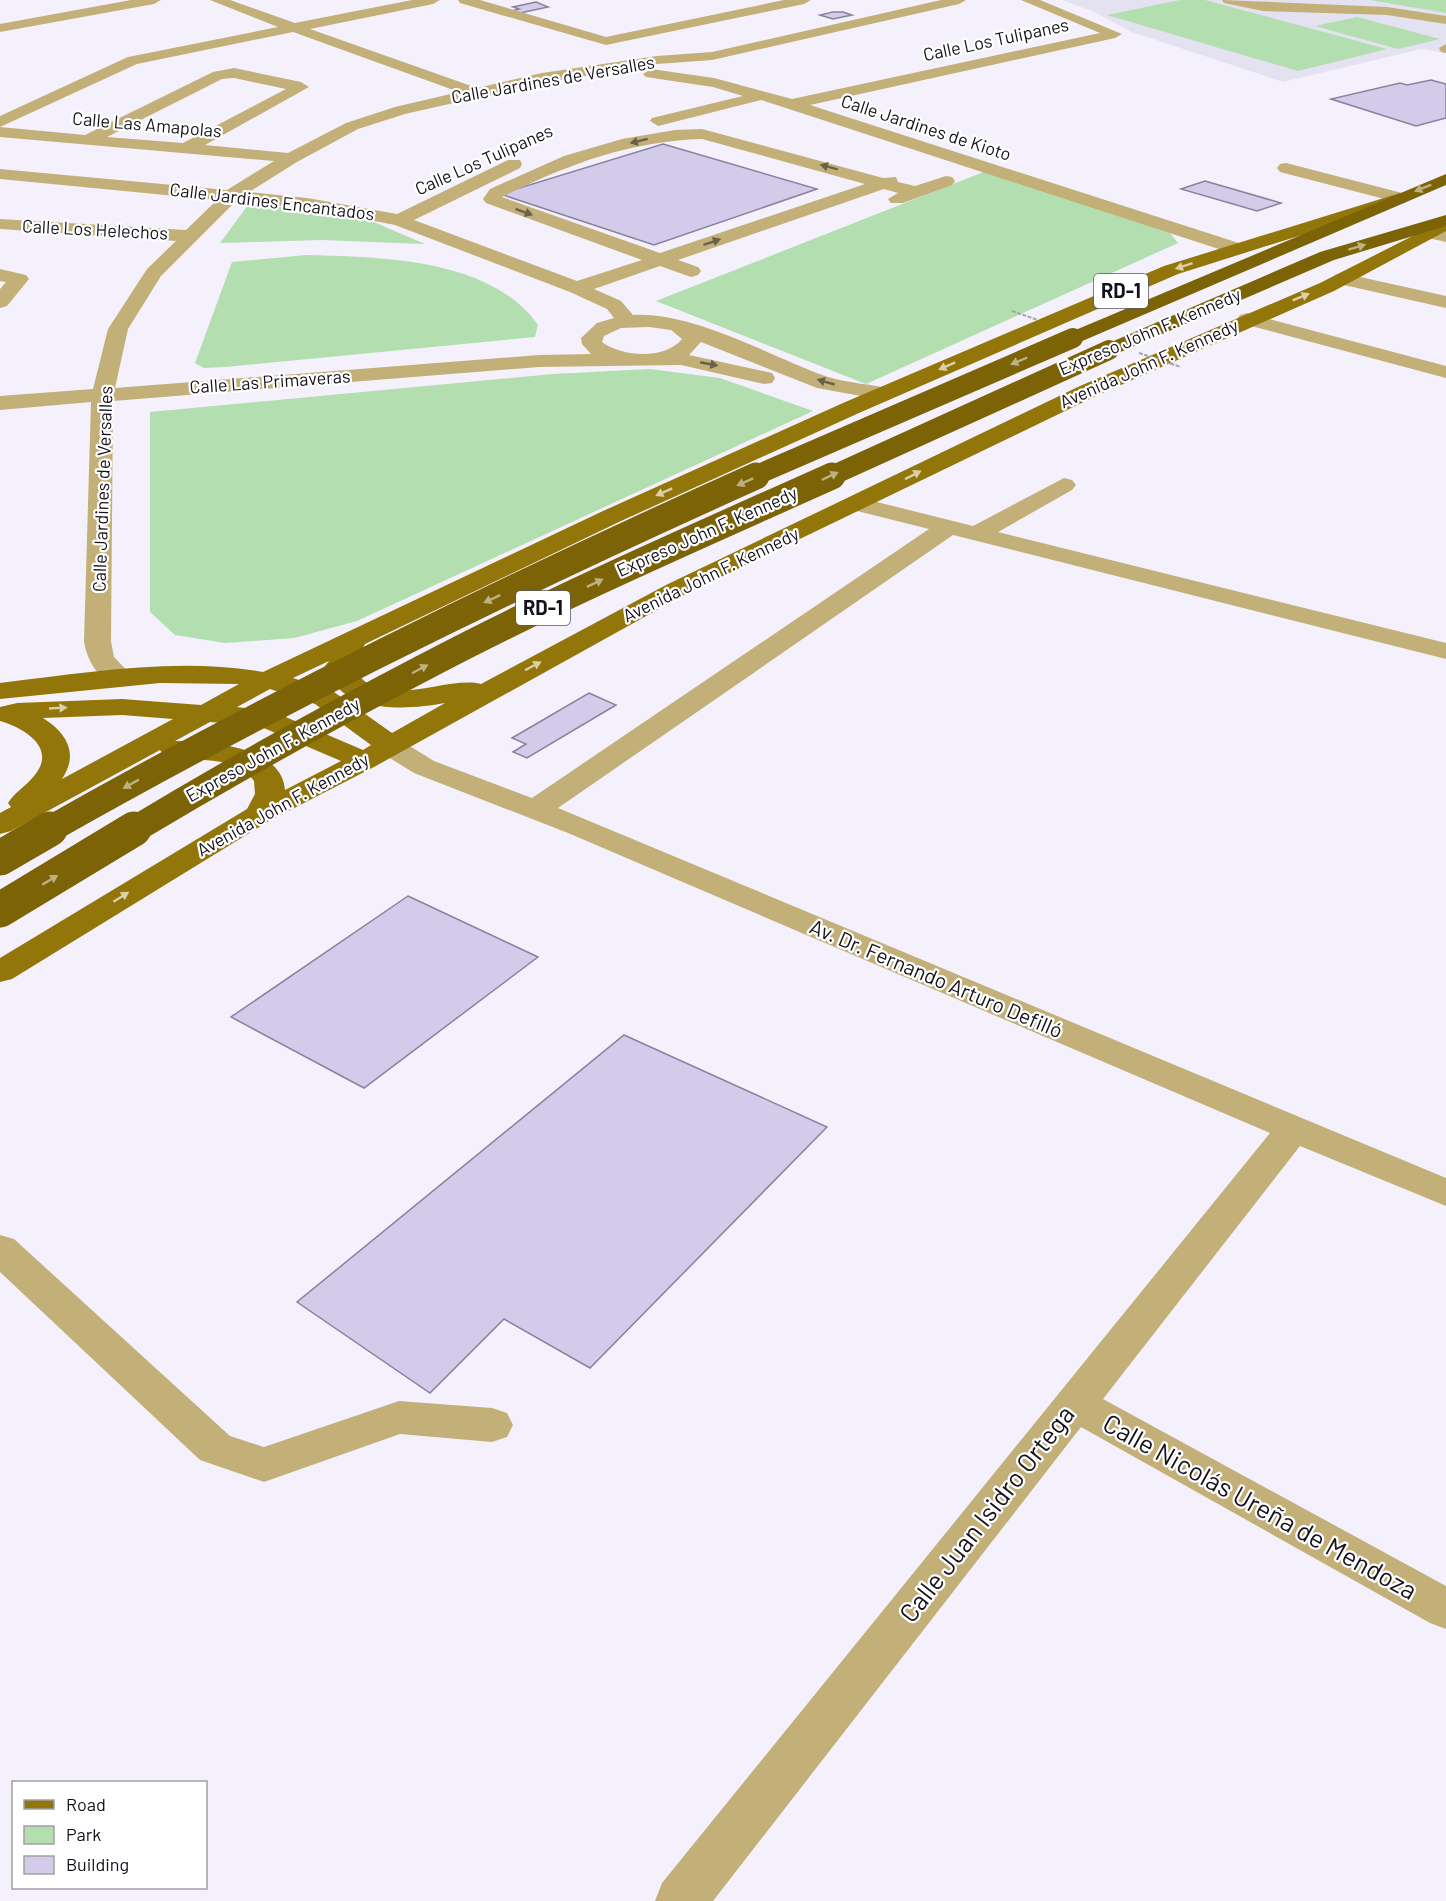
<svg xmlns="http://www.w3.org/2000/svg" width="1446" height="1901" viewBox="0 0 1446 1901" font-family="Barlow,sans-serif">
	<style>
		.built { fill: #e4e1f0 }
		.green { fill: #b2deb0 }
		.building { fill: #d2cbea; stroke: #89829e; stroke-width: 1.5 }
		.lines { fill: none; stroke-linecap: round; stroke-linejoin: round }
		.minor { fill: #c2b078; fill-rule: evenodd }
		.major { fill: #937609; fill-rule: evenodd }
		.highway { fill: #7b6306; fill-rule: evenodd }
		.path-bridge { stroke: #a6a3ae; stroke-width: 2; stroke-dasharray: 4 1.5; stroke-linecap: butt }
		.highway-bridge-far2 { stroke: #7b6306; stroke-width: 20 }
		.highway-bridge-far1 { stroke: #7b6306; stroke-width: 27 }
		.highway-bridge { stroke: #7b6306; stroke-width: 35 }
		.oneway { fill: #6b604a }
		.oneway2 { fill: #bdb182 }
		.oneway3 { fill: #d9cfa9 }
		.labels { text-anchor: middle; stroke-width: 4.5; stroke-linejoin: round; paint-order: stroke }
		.far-street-label { font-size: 18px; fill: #14111b; stroke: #fff }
		.shield { fill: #fff; stroke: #5a585f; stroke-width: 1.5 }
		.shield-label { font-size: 20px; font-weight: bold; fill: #14111b }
		.street-label { font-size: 21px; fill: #14111b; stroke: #fff }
		.near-street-label { font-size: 26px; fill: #14111b; stroke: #fff }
	</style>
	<rect width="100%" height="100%" fill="#f4f1fd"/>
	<path class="built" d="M1062 0H1446V53L1421 49 1283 82 1132 32 1092 11Z"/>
	<path class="green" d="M1180 0H1205L1387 49 1298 71 1107 15Z
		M1370 0H1446V13Z
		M1357 17 1440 39 1398 49 1315 26Z
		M986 171 1170 233 1178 243 866 384 656 301Z
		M248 205 304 208 369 220 425 244 322 240 220 243Z
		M306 255C380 257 491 258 538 325L535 337 225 367 204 368 195 363 232 262Z
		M650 369 720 378 813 411 357 621 294 638 225 643 175 635 150 612V412L553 374Z"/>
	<path class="building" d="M536 2 548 7 520 13 512 11 519 9 513 7Z
		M833 12H843L852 15 833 19 820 15Z
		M1431 80 1446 84V118L1416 126 1331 99 1400 83 1407 85Z
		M663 144 817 189 654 245 500 194Z
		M1205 181 1281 203 1257 211 1181 189Z
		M589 693 616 705 527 758 513 752 526 744 512 738Z
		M408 896 538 957 364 1088 231 1017Z
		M624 1035 827 1127 590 1368 504 1319 430 1393 297 1302Z"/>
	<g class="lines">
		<path class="minor" d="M131 0H161L154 4 0 32V24Z
			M210 0H230L295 23 412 0H440L433 4 310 29 477 88 542 73 657 56 712 52 941 0H966L959 4 712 60 657 64 542 83 405 114 358 129 297 162 249 192 307 198 397 214 508 160H520L522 164 520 168 414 220 577 281 642 260 486 203 483 199 490 189 564 156 622 139 675 130 702 129 883 178 896 177 898 182 915 186 946 176 952 177 955 181 952 185 903 203H891L888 199 898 193 884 189 678 260 698 267 701 271 698 275 691 277 660 266 594 289 621 301 633 315C695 312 769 356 828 377 848 383 870 384 891 389L894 394 891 399 883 400 817 388 701 342 689 355 772 373 775 378 772 383 764 384 681 365 539 367 113 401 111 641 114 657 135 679 131 685C105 691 87 664 84 641L91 402 0 410V396L93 389 108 329 147 269 176 241 0 229V219L186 230 217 200 0 179V169L227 190 274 161 0 137V127L85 135 213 72 234 68 301 82 309 87 205 145 288 153 346 123 395 107 459 92 293 32 137 64 0 127V116L128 57 278 27ZM234 78 286 89 183 143 107 137 222 79ZM702 139 865 184 660 253 502 197C566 165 630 141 702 139ZM235 202 307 208 395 225 570 292 607 309 614 318 597 323 581 338 582 344 591 354 539 355 115 388 128 329 161 276ZM649 327 671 330 682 339C665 360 622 357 602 342L604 336 621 328Z
			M458 0H480L606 37 784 0H811L804 4 606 45 460 3Z
			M1021 0H1040L1122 34 1115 38 810 105 1245 245 1247 249 1245 253H1231L761 100 658 126 650 121 652 118 743 96 713 87 646 77 643 74 651 69 714 78 792 99 1100 33Z
			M1222 0 1387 7 1446 16V24L1387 15 1263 11 1224 3Z
			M1446 44V53L1441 52 1439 48Z
			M1286 163 1406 194 1409 198 1400 203 1280 172 1277 168 1280 164Z
			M1430 227 1446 230V242L1424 237 1421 233 1424 229Z
			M0 269 26 275 29 279 7 306 0 308V289L6 282 0 281Z
			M1342 273 1446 296V308L1335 283 1332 279 1335 275Z
			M1247 313 1446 366V378L1240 323 1237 319 1240 315Z
			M1064 478 1072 480 1076 485 1072 490 998 532 1446 643V659L953 535 558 808 1446 1178V1206L1300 1146 1103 1399 1446 1586V1629L1430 1623 1081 1427 713 1901H655L662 1883 1270 1133 568 833 414 773 380 752 376 746 380 740 390 737 400 740 434 761 532 798 929 529 849 509 845 504 849 499 857 497 973 526Z
			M0 1235 14 1239 230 1436 264 1447 399 1401 492 1408 507 1413 513 1425 507 1437 492 1442 400 1434 264 1482 200 1460 0 1272Z"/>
		<path class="major" d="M1400 193 1409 198 1406 202 1178 274 859 413 621 521 365 644 353 666C377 715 445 675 481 684L666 585 1080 386 1320 283 1446 219V231L1334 291 1096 396 684 595 374 767 269 821 12 979 0 982V958L247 809 255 794 254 781C235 753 191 763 164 756L160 750 11 831 0 834V813L11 807 8 803C15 792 26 786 34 776 58 748 24 728 0 721V707L17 703 122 699 201 705 239 684 160 683 0 699V683C87 673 176 657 263 672L603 511 843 403 1164 266ZM329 661 325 666C329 673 331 681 337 687 362 713 413 709 445 703L392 733 334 692 293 678ZM270 689 315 704 371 745 363 750 274 712 237 707ZM122 715 173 719 62 779C79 754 67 733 43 718ZM210 722 259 726 341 761 285 790C282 746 209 741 175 741Z"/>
		<path class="highway" d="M1446 174V185L1080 342H1066L1063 338 1066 334Z
			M1446 215V226L1334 260 1116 354H1102L1099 350 1102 346 1320 252Z"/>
		<path class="path-bridge" d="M1012 311 1038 320
			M1139 353 1181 367"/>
		<path class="highway-bridge-far2" d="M752 477 1073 338
			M829 477 1109 350"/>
		<path class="highway-bridge-far1" d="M47 831C279 699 513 585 756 476
			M132 831C227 774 323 720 421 669 555 598 694 538 832 476"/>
		<path class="highway-bridge" d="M0 858 50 829
			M0 910 134 829"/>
	</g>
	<defs><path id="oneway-solid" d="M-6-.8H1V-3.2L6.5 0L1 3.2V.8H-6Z" transform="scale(1.5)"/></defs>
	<g class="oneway">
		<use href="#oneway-solid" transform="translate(639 141) rotate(166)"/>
		<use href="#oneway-solid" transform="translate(829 167) rotate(-165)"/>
		<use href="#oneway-solid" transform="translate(524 212) rotate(20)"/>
		<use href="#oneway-solid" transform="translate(712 242) rotate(-19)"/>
		<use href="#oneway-solid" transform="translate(709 364) rotate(11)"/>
		<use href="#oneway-solid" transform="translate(826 382) rotate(-164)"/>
	</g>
	<g class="oneway2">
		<use href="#oneway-solid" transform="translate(1423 188) rotate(158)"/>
		<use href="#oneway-solid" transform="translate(1357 247) rotate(-17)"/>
		<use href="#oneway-solid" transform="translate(1019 361) rotate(157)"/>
		<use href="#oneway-solid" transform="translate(830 476) rotate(-25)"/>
		<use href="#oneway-solid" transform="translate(745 482) rotate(156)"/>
		<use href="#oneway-solid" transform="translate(595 583) rotate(-26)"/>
		<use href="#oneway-solid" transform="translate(492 599) rotate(155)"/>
		<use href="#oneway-solid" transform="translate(420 669) rotate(-28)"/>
		<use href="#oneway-solid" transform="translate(131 784) rotate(151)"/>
		<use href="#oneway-solid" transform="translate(50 880) rotate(-31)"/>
	</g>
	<g class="oneway3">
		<use href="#oneway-solid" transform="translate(1184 266) rotate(162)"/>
		<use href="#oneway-solid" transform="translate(1301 297) rotate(-22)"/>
		<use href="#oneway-solid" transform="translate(947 366) rotate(156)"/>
		<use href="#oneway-solid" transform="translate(913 475) rotate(-27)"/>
		<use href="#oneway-solid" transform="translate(664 492) rotate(156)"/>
		<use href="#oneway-solid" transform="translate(533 666) rotate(-28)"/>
		<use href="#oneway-solid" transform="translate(58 708) rotate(-3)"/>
		<use href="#oneway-solid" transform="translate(121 897) rotate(-32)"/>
	</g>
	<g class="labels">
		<g class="far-street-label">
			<text transform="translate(996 40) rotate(-12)" y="6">Calle Los Tulipanes</text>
			<text transform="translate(553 80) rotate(-10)" y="6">Calle Jardines de Versalles</text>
			<text transform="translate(147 125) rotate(5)" y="6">Calle Las Amapolas</text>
			<text transform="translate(926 128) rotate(18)" y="6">Calle Jardines de Kioto</text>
			<text transform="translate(484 160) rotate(-24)" y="6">Calle Los Tulipanes</text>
			<text transform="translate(272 202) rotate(7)" y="6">Calle Jardines Encantados</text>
			<text transform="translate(95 230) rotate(3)" y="6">Calle Los Helechos</text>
			<text transform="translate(1150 332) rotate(-23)" y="6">Expreso John F. Kennedy</text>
			<text transform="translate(1149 364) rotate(-24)" y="6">Avenida John F. Kennedy</text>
			<text transform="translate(270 382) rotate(-4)" y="6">Calle Las Primaveras</text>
			<text transform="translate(103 489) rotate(-88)" y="6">Calle Jardines de Versalles</text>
			<text transform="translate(707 532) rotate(-24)" y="6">Expreso John F. Kennedy</text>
			<text transform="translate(711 575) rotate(-26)" y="6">Avenida John F. Kennedy</text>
			<text transform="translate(273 750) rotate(-29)" y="6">Expreso John F. Kennedy</text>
			<text transform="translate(283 805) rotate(-29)" y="6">Avenida John F. Kennedy</text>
		</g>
		<g class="shield">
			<rect x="1094" y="274" width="54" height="34" rx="4.5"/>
			<rect x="516" y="591" width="54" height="34" rx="4.5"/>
		</g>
		<g class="shield-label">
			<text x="1121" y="298">RD-1</text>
			<text x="543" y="615">RD-1</text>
		</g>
		<g class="street-label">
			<text transform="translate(936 979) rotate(23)" y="7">Av. Dr. Fernando Arturo Defilló</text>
		</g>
		<g class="near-street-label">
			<text transform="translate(1260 1507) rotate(29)" y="9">Calle Nicolás Ureña de Mendoza</text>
			<text transform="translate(987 1514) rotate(-52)" y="9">Calle Juan Isidro Ortega</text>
		</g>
	</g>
	<rect x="12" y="1781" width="195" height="108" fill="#ffffff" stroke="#a1a0a4" stroke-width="1.5"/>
	<rect x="24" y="1800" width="30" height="9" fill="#937609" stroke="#a1a0a4" stroke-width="1.5"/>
	<text x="66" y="1811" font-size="18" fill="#14111b">Road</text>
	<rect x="24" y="1826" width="30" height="18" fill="#b2deb0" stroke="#a1a0a4" stroke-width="1.5"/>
	<text x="66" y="1841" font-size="18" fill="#14111b">Park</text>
	<rect x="24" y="1856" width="30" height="18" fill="#d2cbea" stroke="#a1a0a4" stroke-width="1.5"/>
	<text x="66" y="1871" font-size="18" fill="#14111b">Building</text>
</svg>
